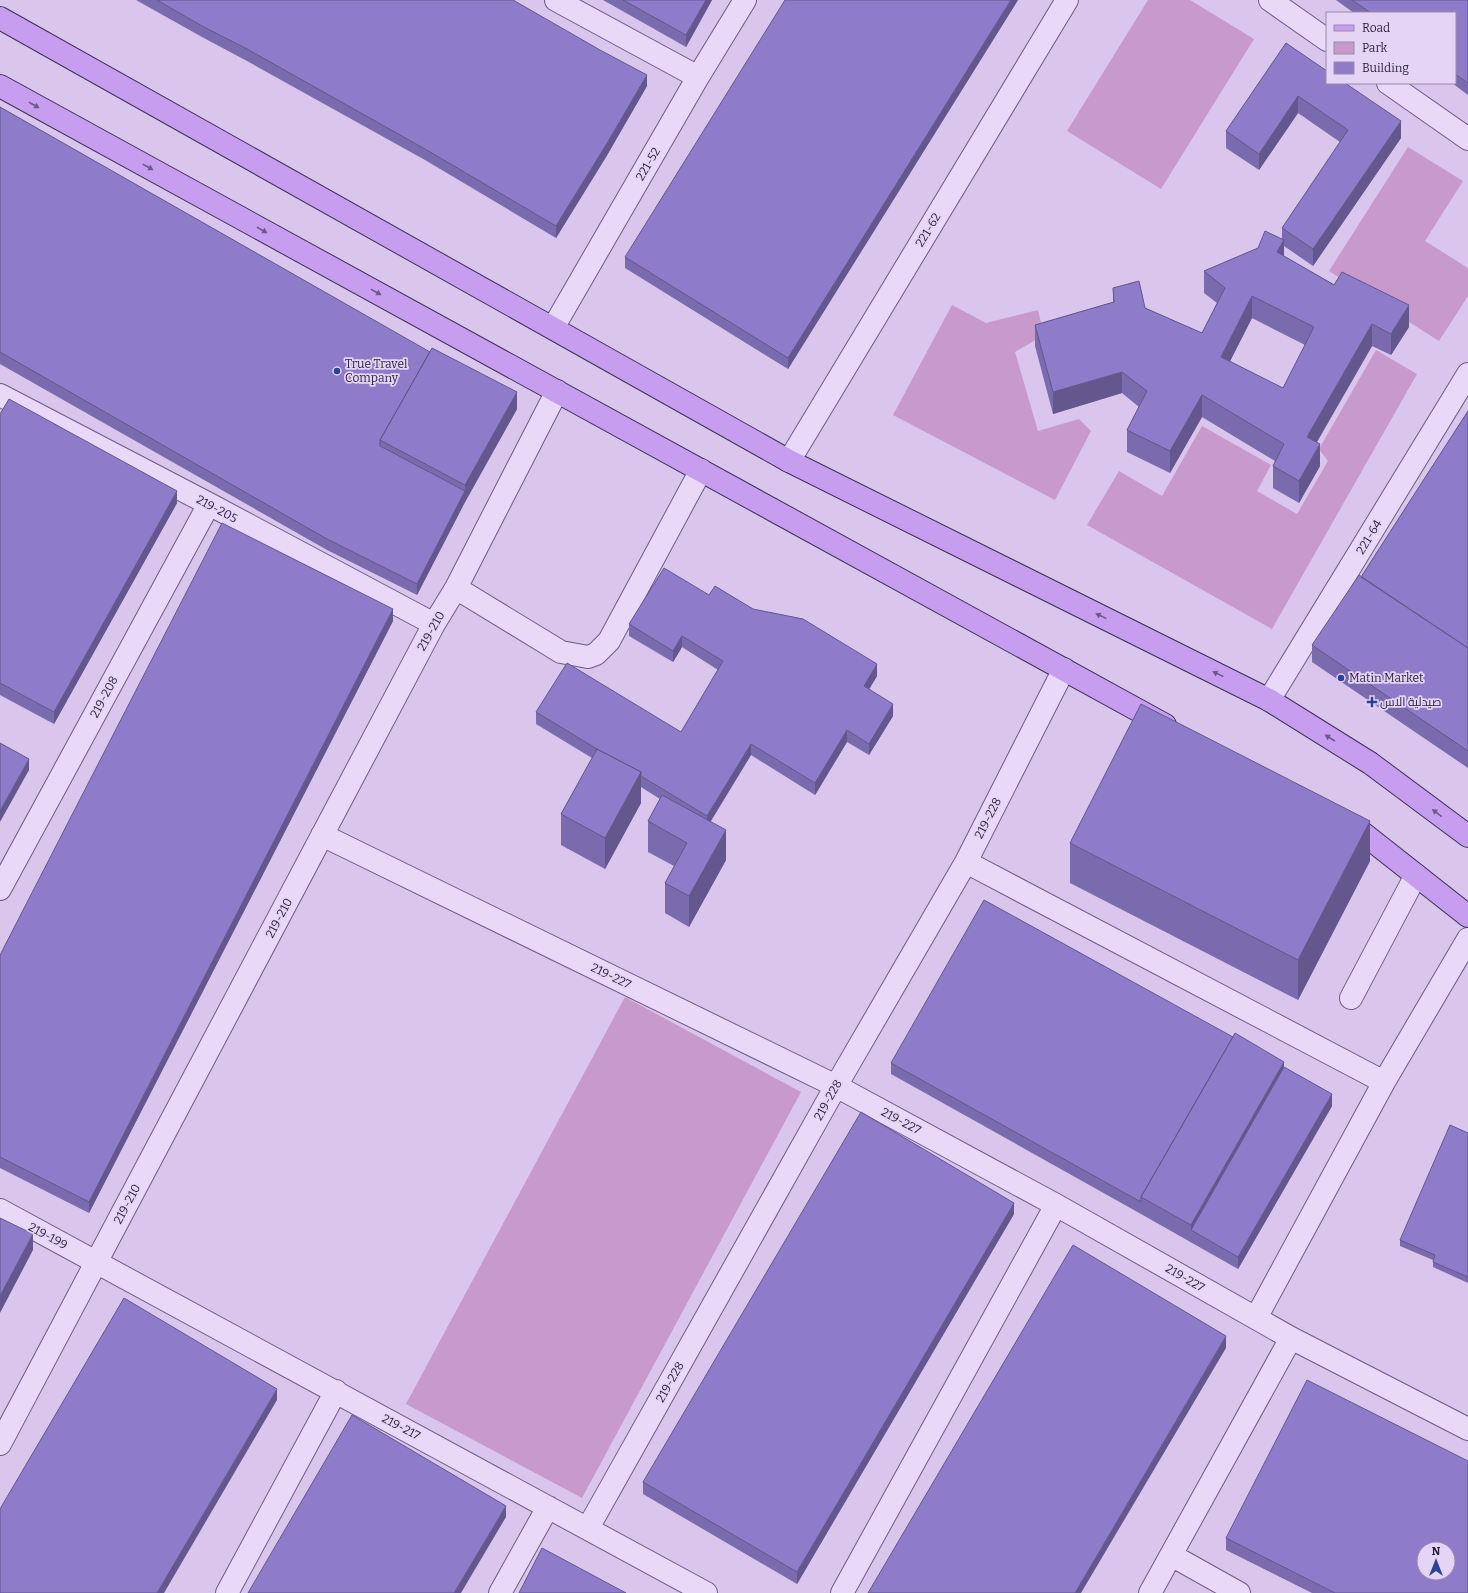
<svg xmlns="http://www.w3.org/2000/svg" width="1468" height="1593" viewBox="0 0 1468 1593" font-family="Bitter,Cairo,serif">
	<style>
		.green { fill: #c899cb }
		.lines { fill: none; stroke-linecap: round; stroke-linejoin: round }
		.minor-casing { stroke: #6b5c87; stroke-width: 24 }
		.major-casing { stroke: #3a3055; stroke-width: 24 }
		.minor { stroke: #e9d8f8; stroke-width: 22 }
		.major { stroke: #c79eef; stroke-width: 22 }
		.wall { fill: #7a6bae; fill-rule: evenodd }
		.shaded-wall { fill: #63578d }
		.building { fill: #8e7cca; stroke: #63578d; fill-rule: evenodd }
		.oneway { fill: #6f588a }
		.poi-dot { fill: #2d4195; stroke: #e5d4f5; stroke-width: 1.5 }
		.labels { text-anchor: middle; stroke-width: 3.5; stroke-linejoin: round; paint-order: stroke }
		.street-label { font-size: 12px; fill: #271f38; stroke: #e5d4f5 }
		.poi-label { font-size: 12px; fill: #271f38; stroke: #e5d4f5; text-anchor: start }
	</style>
	<rect width="100%" height="100%" fill="#dac5ed"/>
	<path class="green" d="M1148 0H1190L1254 39 1161 189 1067 131Z
		M1408 147 1463 181 1425 241 1468 268V296L1439 341 1329 271Z
		M952 305 986 323 1038 310 1044 335 1015 352 1038 431 1079 419 1091 431 1055 500 893 415Z
		M1376 350 1417 374 1272 629 1087 525 1119 471 1162 496 1202 426 1271 465 1257 491 1297 514 1328 461 1319 449Z
		M625 997 801 1092 582 1498 406 1404Z"/>
	<g class="lines">
		<g class="minor-casing">
			<path id="minor" d="M556 0 698 77
				M1270 0 1327 40
				M1388 83 1468 139
				M553 328 698 77 745 0
				M0 395 209 504 434 624
				M789 461 1067 0
				M456 588 561 652 588 657 596 654 609 641 701 470
				M1269 700 1468 374
				M322 835 836 1086 1056 1205 1291 1338 1468 1429
				M966 862 1384 1082
				M0 889 209 504
				M1351 998 1416 875
				M0 1210 706 1593
				M1256 1318 1384 1082 1468 939
				M0 1444 434 624 456 588 557 391
				M588 1528 836 1086 966 862 1064 669
				M1171 1555 1239 1593
				M227 1593 336 1391
				M500 1593 548 1507
				M842 1593 1056 1205
				M1150 1593 1291 1338"/>
		</g>
		<g class="major-casing">
			<path id="major" d="M0 18 789 461 1269 700 1370 763 1468 836
				M0 86 1165 725
				M1345 823 1360 831 1468 916"/>
		</g>
		<use href="#minor" class="minor"/>
		<use href="#major" class="major"/>
	</g>
	<path class="wall" d="M136 0H513L647 86 606 157 556 238 425 160 247 61 202 37Z
		M603 0H712L686 47Z
		M1018 0 788 369 625 268V257Z
		M1336 0H1468V95L1452 83H1455V13H1354Z
		M1286 43 1401 138 1313 266 1284 246V256L1409 327 1391 355 1372 346 1317 442 1320 466 1299 503 1273 488V466L1275 461 1202 417 1170 473 1127 452V430L1139 407 1122 393 1053 414 1035 346V325L1113 302V288L1145 308 1202 333 1217 303 1204 293V271L1282 239V228L1340 142 1298 113 1259 170 1226 148V131ZM1252 318 1305 345 1283 388 1230 361Z
		M0 107 517 409 465 502 417 595 327 550 0 364Z
		M1468 411V768L1312 662V645L1361 577Z
		M0 414 177 503 54 724 0 695Z
		M709 595 753 609 877 676 869 689 893 716 869 755 847 742 815 795 751 755 711 821 726 860 689 927 665 913V883L674 866 648 852V821L660 799 641 787V803L605 869 561 845V814L592 758 536 724V712L681 732 718 670 682 647 673 662 629 636V624Z
		M393 621 89 1213 0 1168V955Z
		M1070 843 1370 861 1298 1000 1070 883Z
		M891 1063 1284 1067 1332 1106 1238 1269 1141 1214 891 1074Z
		M1468 1133V1283L1433 1267V1260L1400 1246V1240Z
		M1014 1214 797 1584 643 1494V1482Z
		M1226 1538 1468 1593H1312L1226 1550Z"/>
	<path class="shaded-wall" d="M706 0H712L686 47V35Z
		M1011 0H1018L788 369V358Z
		M647 75V86L606 157 556 238V226Z
		M1298 96V113L1259 170V154Z
		M1401 121V138L1313 266V249Z
		M1284 240V262L1277 252Z
		M1252 296V318L1221 379V357Z
		M1409 305V327L1391 355V334Z
		M1372 324V346L1307 459V437Z
		M1122 372V393L1053 414V392Z
		M517 392V409L465 502V485Z
		M1202 395V417L1170 473V451Z
		M1320 444V466L1299 503V481Z
		M177 491V503L54 724V712Z
		M465 491V502L417 595V584Z
		M393 609V621L89 1213V1202Z
		M682 636V647L673 662V651Z
		M877 664V676L864 698V686Z
		M893 704V716L869 755V744Z
		M847 730V742L815 795V783Z
		M751 744V755L707 827V816Z
		M29 759V770L0 822V811Z
		M641 772V803L605 869V838Z
		M1370 821V861L1298 1000V960Z
		M726 830V860L689 927V896Z
		M1284 1062V1079L1191 1230V1241V1225Z
		M1332 1094V1106L1238 1269V1257Z
		M1014 1203V1214L797 1584V1572Z
		M33 1234V1250L0 1313V1296Z
		M1226 1336V1348L1081 1593H1075Z
		M277 1389V1400L164 1593H157Z
		M506 1506V1517L461 1593H454Z"/>
	<path class="building" d="M157 0H513L600 50 647 75 606 145 556 226 425 149 247 49 202 26Z
		M623 0H706L686 35Z
		M785 0H1011L788 358 625 257Z
		M1352 0H1468V83L1455 74V13H1371Z
		M1286 43 1327 71V83H1345L1401 121 1313 249 1282 228 1348 130 1298 96 1259 154 1226 131Z
		M0 107 430 352 380 440V446L465 491 417 584 327 539 0 352Z
		M1265 231 1284 240 1277 252 1334 285 1342 272 1409 305 1391 334 1372 324 1307 437 1320 444 1299 481 1273 466 1284 444 1202 395 1170 451 1127 430 1147 391 1122 372 1053 392 1035 325 1114 302 1113 288 1139 281 1145 308 1202 333 1225 288 1204 271 1258 248ZM1252 296 1314 327 1283 388 1221 357Z
		M432 348 517 392 465 485 380 440Z
		M9 399 177 491 54 712 0 683V414Z
		M1468 411V648L1361 577Z
		M222 523 393 609 89 1202 0 1157V955Z
		M664 568 709 595 715 586 753 609 803 619 877 664 864 686 893 704 869 744 847 730 815 783 751 744 707 816 641 776V772L597 749 536 712 567 663 681 732 723 661 682 636 673 651 629 624Z
		M1359 575 1468 648V751L1312 645Z
		M1141 704 1370 821 1298 960 1070 843Z
		M0 743 29 759 0 811Z
		M597 749 641 772 605 838 561 814Z
		M662 795 726 830 689 896 665 883 687 843 648 821Z
		M984 900 1233 1037 1141 1197V1202L891 1063Z
		M1235 1033 1284 1062 1191 1225 1141 1197Z
		M1284 1067 1332 1094 1238 1257 1191 1230Z
		M861 1112 1014 1203 797 1572 643 1482Z
		M1450 1125 1468 1133V1277L1433 1262 1435 1255 1400 1240Z
		M0 1218 33 1234 0 1296Z
		M1073 1245 1226 1336 1075 1593H868Z
		M124 1298 277 1389 157 1593H0V1509Z
		M1307 1380 1468 1461V1593H1335L1226 1538ZM1424 1549H1448V1573H1424Z
		M352 1415 506 1506 454 1593H248Z
		M542 1548 626 1593H519Z"/>
	<defs><path id="oneway-solid" d="M-6-.8H1V-3.2L6.5 0L1 3.2V.8H-6Z"/></defs>
	<g class="oneway">
		<use href="#oneway-solid" transform="translate(34 105) rotate(29)"/>
		<use href="#oneway-solid" transform="translate(148 167) rotate(29)"/>
		<use href="#oneway-solid" transform="translate(262 230) rotate(29)"/>
		<use href="#oneway-solid" transform="translate(376 292) rotate(29)"/>
		<use href="#oneway-solid" transform="translate(1101 616) rotate(-154)"/>
		<use href="#oneway-solid" transform="translate(1218 674) rotate(-154)"/>
		<use href="#oneway-solid" transform="translate(1330 738) rotate(-148)"/>
		<use href="#oneway-solid" transform="translate(1437 813) rotate(-143)"/>
	</g>
	<g class="poi-dot">
		<circle cx="337" cy="371" r="4"/>
		<circle cx="1341" cy="678" r="4"/>
		<path d="M1370 696h4v4h4v4h-4v4h-4v-4h-4v-4h4z"/>
	</g>
	<g class="labels">
		<g class="street-label">
			<text transform="translate(648 164) rotate(-60)" y="4">221-52</text>
			<text transform="translate(928 230) rotate(-59)" y="4">221-62</text>
			<text transform="translate(217 509) rotate(28)" y="4">219-205</text>
			<text transform="translate(1369 537) rotate(-59)" y="4">221-64</text>
			<text transform="translate(431 631) rotate(-61)" y="4">219-210</text>
			<text transform="translate(104 697) rotate(-62)" y="4">219-208</text>
			<text transform="translate(988 818) rotate(-63)" y="4">219-228</text>
			<text transform="translate(279 918) rotate(-62)" y="4">219-210</text>
			<text transform="translate(611 976) rotate(26)" y="4">219-227</text>
			<text transform="translate(828 1100) rotate(-61)" y="4">219-228</text>
			<text transform="translate(901 1121) rotate(28)" y="4">219-227</text>
			<text transform="translate(127 1204) rotate(-62)" y="4">219-210</text>
			<text transform="translate(48 1236) rotate(28)" y="4">219-199</text>
			<text transform="translate(1185 1278) rotate(30)" y="4">219-227</text>
			<text transform="translate(670 1382) rotate(-61)" y="4">219-228</text>
			<text transform="translate(401 1427) rotate(28)" y="4">219-217</text>
		</g>
		<g class="poi-label">
			<text x="345" y="368">True Travel<tspan x="345" dy="14">Company</tspan></text>
			<text x="1349" y="682">Matin Market</text>
			<text x="1380" y="706">صيدلية الاس</text>
		</g>
	</g>
	<rect x="1326" y="12" width="130" height="72" fill="#e5d4f5" stroke="#998ca9"/>
	<rect x="1334" y="25" width="20" height="6" fill="#c79eef" stroke="#998ca9"/>
	<text x="1362" y="32" font-size="12" fill="#271f38">Road</text>
	<rect x="1334" y="42" width="20" height="12" fill="#c899cb" stroke="#998ca9"/>
	<text x="1362" y="52" font-size="12" fill="#271f38">Park</text>
	<rect x="1334" y="62" width="20" height="12" fill="#8e7cca" stroke="#998ca9"/>
	<text x="1362" y="72" font-size="12" fill="#271f38">Building</text>
	<g transform="translate(1436 1561)"><circle r="19" fill="#e5d4f5" stroke="#998ca9"/>
	<path d="M0-3L7 15L0 10L-7 15Z" fill="#2d4195"/>
	<text y="-6" font-size="11" font-weight="bold" text-anchor="middle" fill="#271f38">N</text>
	</g>
</svg>
